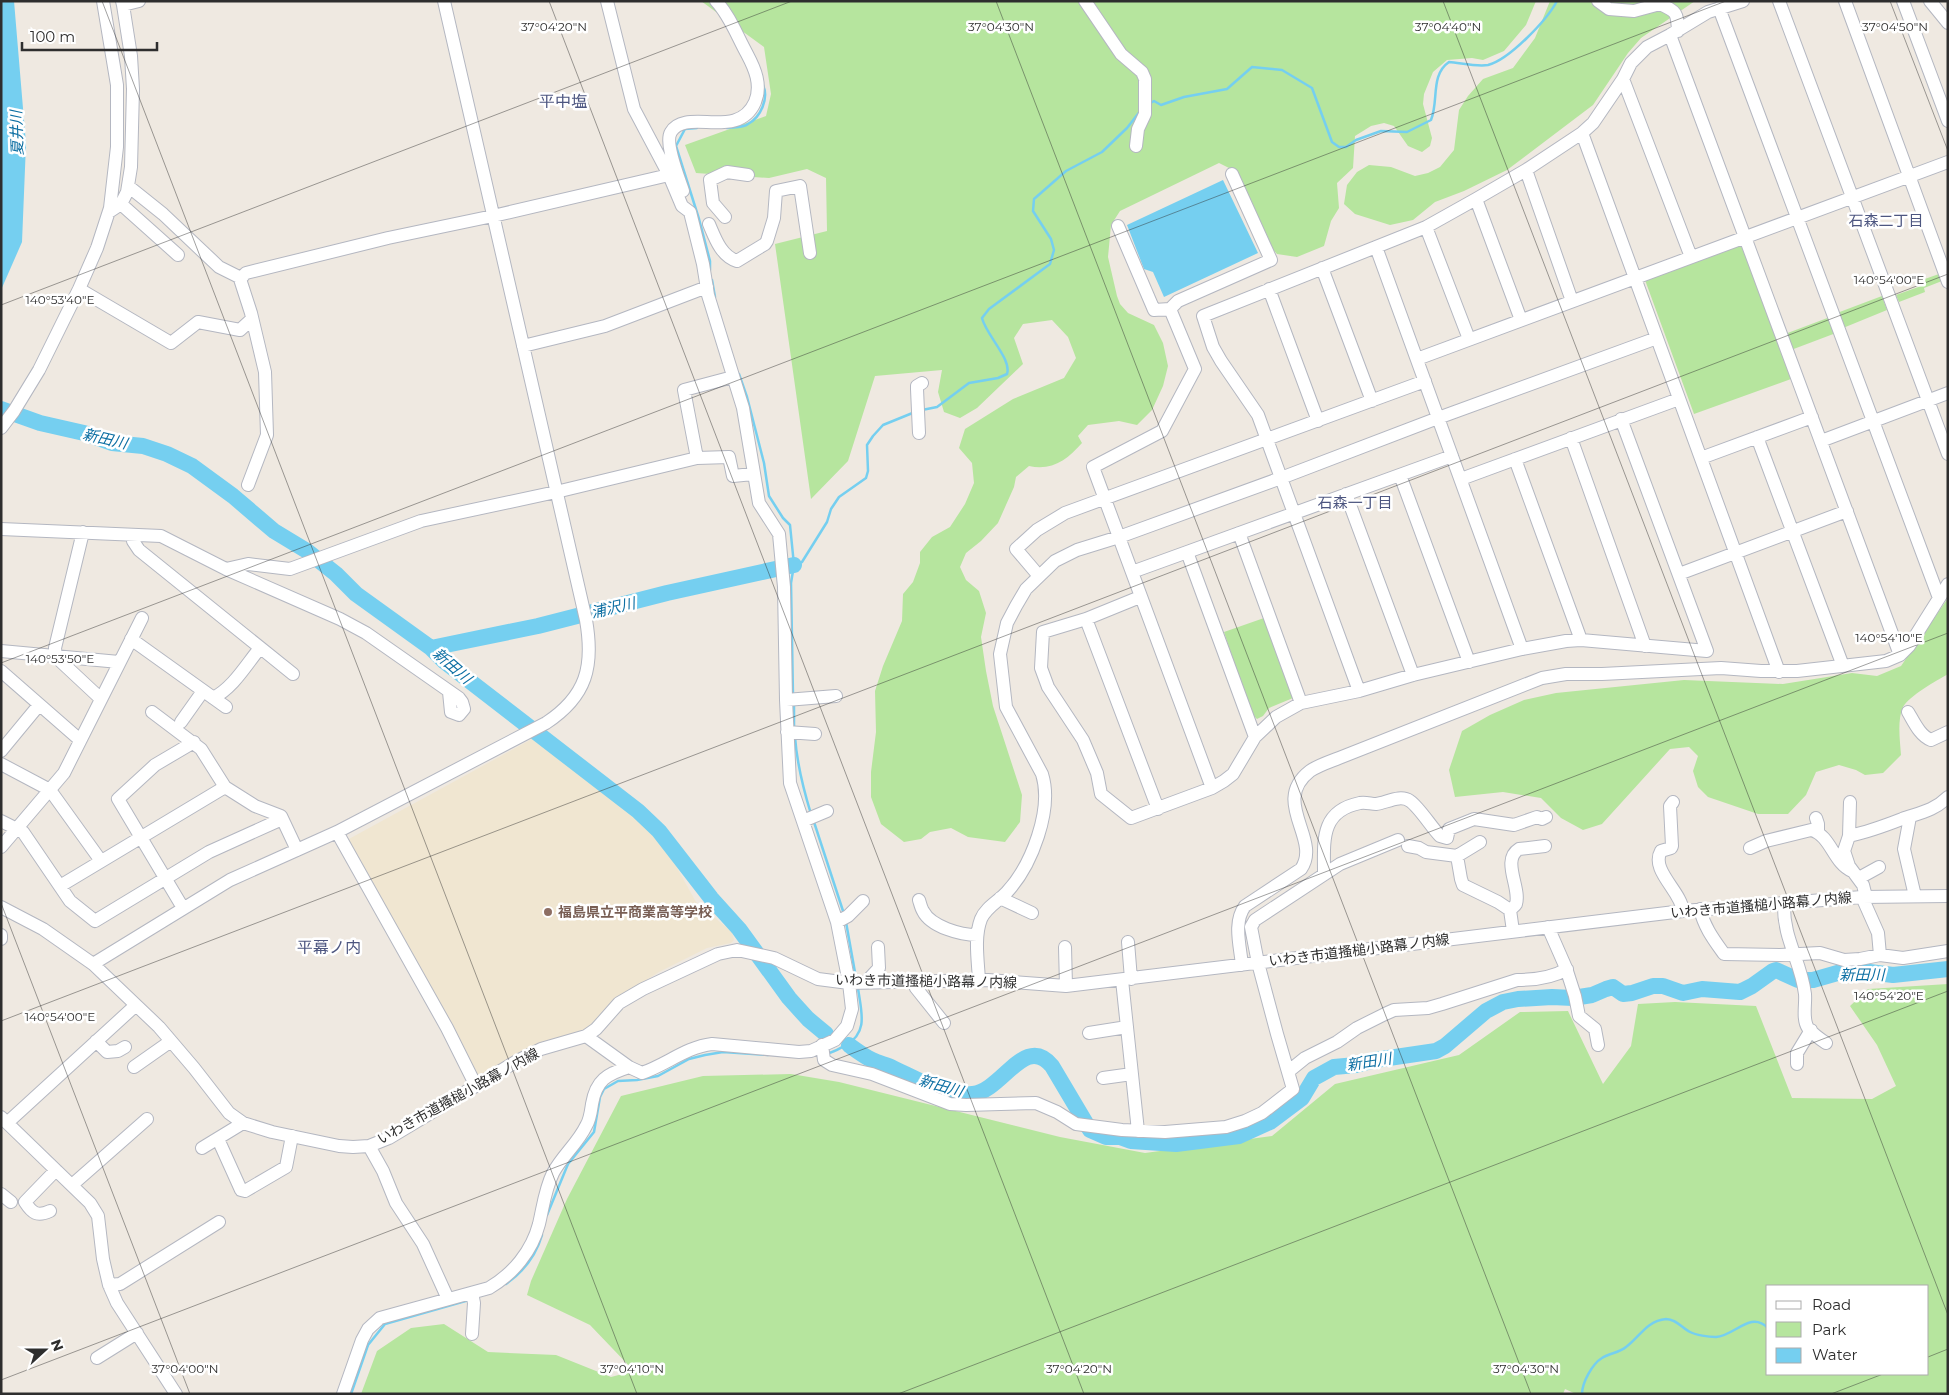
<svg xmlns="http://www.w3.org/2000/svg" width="1949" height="1395" viewBox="0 0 1949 1395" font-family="Montserrat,'Noto Sans JP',sans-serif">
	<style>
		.education { fill: #f0e6d1 }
		.green { fill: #b6e59e; fill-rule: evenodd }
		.water { fill: #75cff0 }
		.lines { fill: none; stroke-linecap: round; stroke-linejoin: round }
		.stream { stroke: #75cff0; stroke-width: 2.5 }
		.river { stroke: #75cff0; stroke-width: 16 }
		.minor-casing { stroke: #b4b7c1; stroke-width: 14 }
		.minor { stroke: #fff; stroke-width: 12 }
		.ticks { fill: none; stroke: #2e2e2e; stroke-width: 1; stroke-opacity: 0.45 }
		.education-dot { fill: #8d6e63; stroke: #fff; stroke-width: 2 }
		.labels { text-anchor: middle; stroke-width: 5; stroke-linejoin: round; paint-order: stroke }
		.street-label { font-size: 14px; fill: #2e2e2e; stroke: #fff }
		.education-label { font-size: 14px; font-weight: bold; fill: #785e54; stroke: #fff; text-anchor: start }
		.water-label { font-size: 15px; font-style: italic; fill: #0d6fa3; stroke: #fff }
		.neighbourhood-label { font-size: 15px; fill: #4d5680; stroke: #fff }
		.quarter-label { font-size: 16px; fill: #4d5680; stroke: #fff }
		.ticks-label { font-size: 12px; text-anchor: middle; fill: #2e2e2e; stroke: #fff; stroke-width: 5; stroke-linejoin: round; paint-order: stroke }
	</style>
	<rect width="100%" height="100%" fill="#efe9e1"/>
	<path class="education" d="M532 739 610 793 646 824 671 857 696 902 732 932 734 940 731 943 707 948 659 972 616 999 583 1032 478 1077 347 840Z"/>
	<path class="green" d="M701 1H1536L1526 25 1504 51 1483 60 1472 58 1447 60 1433 72 1424 94 1423 104 1432 138 1430 146 1422 152 1408 146 1394 126 1384 123 1371 126 1355 136 1353 168 1337 183 1339 208 1331 221 1324 246 1297 257 1277 254 1261 236 1235 171 1219 163 1120 211 1111 225 1108 257 1117 296 1120 304 1128 313 1154 325 1163 343 1168 366 1163 386 1152 410 1137 425 1119 421 1088 425 1078 436 1082 443C1067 460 1052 471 1029 466L1016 477 1014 487 998 523 981 541 966 553 960 567 966 580 979 591 986 613 981 637 986 671 993 706 1022 795 1020 822 1005 842 968 837 951 828 930 832 921 839 904 842 881 824 871 797V772L876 732 875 691 883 666 902 621 903 594 913 582 920 563V552L932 537 950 527 965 504 974 483 972 463 959 448 965 429 1013 399 1064 378 1076 358 1068 337 1052 320 1023 324 1014 338 1023 364 977 408 960 418 944 412 938 392 942 370 875 376 848 461 811 499 775 244 827 231 826 178 807 169 769 178 696 173 685 145 766 116 771 94 764 47Z
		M1550 1H1695L1641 38 1628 53 1593 105 1507 170 1464 191 1435 202 1413 220 1390 225 1355 214 1344 204 1347 185 1357 172 1369 165 1391 167 1415 176 1428 173 1440 167 1454 150 1459 110 1468 96 1483 79 1513 68 1535 38Z
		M1739 246 1745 249 1791 379 1694 414 1645 280Z
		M1939 274 1942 281 1924 288 1925 292 1899 302 1896 295 1921 286 1919 281Z
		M1882 296 1887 310 1843 328 1837 313Z
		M1830 317 1836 333 1791 350 1785 334Z
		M1948 598V674C1936 681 1909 696 1903 707 1897 720 1900 741 1901 755L1883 773 1865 775 1856 770 1839 765 1816 772 1806 795 1788 814H1758L1708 797 1698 787 1693 771 1698 756 1689 747 1670 749 1602 824 1583 830 1561 818 1541 798 1503 792 1455 797 1449 770 1462 731 1490 715 1524 700 1556 693 1684 680 1783 684 1852 673 1877 676 1901 666Z
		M1264 618 1293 698 1269 708 1263 716 1257 719 1251 713 1224 632Z
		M1948 984V1394H1576L1565 1389 1563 1394H361L377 1351 411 1328 444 1324 488 1352 556 1355 611 1377 634 1371 590 1325 527 1295 531 1281 567 1199 621 1096 703 1076 791 1074 839 1082 1060 1137 1145 1153 1272 1136 1335 1084 1459 1055 1520 1012 1568 1011 1603 1084 1631 1046 1638 1004 1675 1002 1756 1006 1792 1098 1872 1099 1896 1086 1877 1045 1850 1006 1868 989ZM1768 1286H1928V1374H1768Z"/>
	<path class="water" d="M1 1H14L26 144 22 242 1 290Z
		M1223 180 1258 253 1164 297 1153 272 1144 269 1127 225Z"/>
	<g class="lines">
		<path class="stream" d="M1149 104 1154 101 1161 105 1184 97 1227 89 1252 67 1282 70 1312 88 1332 142 1339 147H1346L1356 140 1381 131 1407 132 1431 120C1439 101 1430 75 1449 62 1461 63 1477 67 1488 65 1509 60 1547 20 1557 1
			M697 128 685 129 676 146 699 219 710 261V270
			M727 128C733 127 743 128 748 124 761 117 769 98 763 85
			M712 280 715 297
			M739 374 747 397 764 463 769 496 783 518 790 525 794 565 791 583 793 696
			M922 410 937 407 969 383 998 378 1007 374C1012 359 986 335 982 318L989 309 1050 264 1054 250 1051 239 1033 211 1034 199 1066 171 1102 152 1127 128 1141 110
			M794 565 802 562 827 522 831 509 839 497 866 478 868 471 867 445 873 436 883 425 915 412
			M794 704V729
			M795 737C797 764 803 788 811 814
			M814 822 844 914
			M846 922 856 978
			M828 1053C835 1052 840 1048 846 1045 869 1032 861 1011 858 988
			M547 1215 568 1164 594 1132 600 1097 604 1089 618 1081 637 1080 658 1076 689 1059 705 1055 723 1052 768 1055
			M506 1284C523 1272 536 1256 542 1235
			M351 1394 368 1345 385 1324 469 1300
			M1582 1394C1582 1383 1592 1364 1602 1358 1609 1353 1619 1353 1626 1347 1640 1337 1646 1321 1666 1319 1676 1319 1682 1328 1690 1332 1696 1335 1708 1337 1716 1337 1735 1336 1750 1310 1768 1328"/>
		<path class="river" d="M1 409 40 423 84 433 112 443 143 446 167 454 192 466 233 496 274 531 307 551 336 574 356 594 431 648 445 662 638 811 659 831 711 898 739 929 789 998 808 1019 826 1034
			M431 648 538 626 667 593 794 565
			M849 1045C856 1050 864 1056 872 1060 878 1063 886 1065 893 1068 915 1078 948 1098 973 1094 1003 1090 1025 1033 1052 1066L1090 1130 1106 1137H1120L1131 1141 1176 1144 1239 1136 1270 1122 1302 1098 1314 1078 1334 1067 1356 1065 1375 1060 1436 1051 1445 1046 1486 1011 1503 1002 1518 999 1552 997 1573 998 1592 995 1606 989 1613 987 1623 994 1632 993 1653 986H1663L1683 993 1702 989 1740 992 1752 986 1773 971 1776 970 1798 980H1813L1841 972 1862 971 1893 975 1948 969"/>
		<g class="minor-casing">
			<path id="minor" d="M122 1 123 5 139 1
				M1085 1 1121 54 1142 72 1145 79V114L1138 129 1136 146
				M1598 1 1609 9 1634 11 1660 4C1677 12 1677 12 1678 31
				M1779 1 1948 454
				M1845 1 1948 282
				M1903 1 1948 121
				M1930 1 1948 23
				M1719 8 1939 598
				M1670 35 1900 655
				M1623 79 1691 257
				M1582 133 1779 672
				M1526 170 1572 301
				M128 186 163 214 219 267 241 278
				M683 191C679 178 664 143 671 132 686 107 738 141 755 102 762 85 755 69 747 54 737 36 730 16 716 1
				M1476 199 1521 320
				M121 204 178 255
				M109 212 121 204 127 192 131 167 133 89 131 56 123 5
				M725 217 713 203 710 180 727 172 748 175
				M709 224C715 238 721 256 737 261L765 244 767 241 774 218 776 191 800 186 810 253
				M1118 226 1154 310 1170 309 1178 301 1271 260 1232 174
				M1426 227 1469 339
				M1376 247 1522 649
				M1322 268 1372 401
				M79 289 171 343 198 322 240 330 252 319
				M1269 289 1318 421
				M1170 309 1195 369 1162 431 1093 467 1212 788
				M523 346 605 326 707 287
				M1417 359 1948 162
				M1 428 14 411 39 370 79 289 97 248 110 208 117 147V85L103 1
				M919 433 917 389V386L922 383
				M1757 437 1843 666
				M1571 438 1645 646
				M1821 441 1948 393
				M697 458 684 390 733 377
				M1701 458 1812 417
				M1515 459 1581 640
				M1400 475 1469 662
				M1461 479 1679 399
				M248 485 267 435 265 372 251 313 240 279 246 273 388 238 493 216 669 175
				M1346 494 1413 675
				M1 529 161 536 226 569 248 564 290 569 421 521 556 492 697 458 729 457 733 476 753 474
				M83 532 55 648 56 657 101 699
				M1239 533 1301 703
				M133 535V541L139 550 293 674
				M1187 552 1255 737
				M226 569 340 619 366 633 459 698 462 702 464 709 459 715 451 712 449 692
				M1132 572 1452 456
				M1679 574 1847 511
				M1039 576 1016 549 1037 530 1065 513 1425 381
				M1140 597 1086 619 1043 632 1041 668 1048 687 1083 740 1097 773 1101 794 1131 818 1212 788 1224 781 1233 774 1255 737 1276 717 1301 703 1359 691 1413 675 1522 649 1566 641 1581 640 1707 651 1621 419
				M1086 619 1158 809
				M131 639 226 707
				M1 651 119 662
				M1 671 80 740
				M1359 691 1258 415 1221 361 1213 347 1203 316 1426 227 1476 199 1526 170 1582 133 1593 123 1623 79 1631 63 1647 47 1670 35 1708 12 1743 1
				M213 698C233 688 246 665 260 648
				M786 700 836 696
				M152 712 201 749 225 787 255 806 281 816 297 850
				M1908 712C1914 722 1920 736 1931 740L1948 732
				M181 722 203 691
				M787 732 815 734
				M1 751 39 705
				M1 764 50 790 101 861
				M1673 802 1670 806 1672 846 1671 848 1661 851C1650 870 1681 891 1683 911
				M1850 802 1849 836 1844 851 1849 866 1863 885 1866 897
				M1910 817 1904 849 1915 896
				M1816 818 1818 824V833
				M1 821 23 832 70 901 95 921 209 852 282 819
				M803 821 827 811
				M337 832 447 1028 476 1086
				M1849 836C1868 832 1884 826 1902 819 1919 813 1934 811 1948 797
				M1408 846 1419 848 1426 852 1457 856 1480 842
				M1 847 64 773 142 618
				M1750 848 1766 841 1811 830C1831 835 1833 863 1852 871
				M1457 856 1461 879 1463 885 1498 902 1510 910
				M1324 873C1324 841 1320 811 1360 803 1366 802 1371 804 1376 804 1386 803 1400 794 1410 801 1419 807 1432 828 1440 836L1447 838 1449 829 1474 819 1514 825 1537 817 1542 819 1546 817
				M1859 878 1879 867
				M60 886 225 787
				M1862 897 1878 933 1880 955
				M1000 898 1032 913
				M919 900C920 903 921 908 923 911 931 927 961 935 977 935
				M1784 904C1783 939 1801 961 1805 994 1806 1004 1802 1019 1808 1028 1813 1034 1820 1039 1826 1043
				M1 907 43 929 93 964 159 1027 194 1068 229 1113 243 1123 272 1132 339 1146 353 1147 369 1146 389 1138 517 1061 541 1049 586 1036 596 1029 619 1003 643 989 718 954 737 950 774 958 818 979 849 983 988 980 1066 986 1683 911 1862 897 1948 896
				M183 908 118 799 155 765 194 742
				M1700 909C1704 927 1714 940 1724 954L1780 955 1820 953 1844 960 1860 959 1880 955 1903 958 1948 951
				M837 922 848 916 863 901
				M1548 927 1566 968 1575 996 1579 1016 1595 1029 1598 1045
				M1513 931 1510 910C1512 908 1515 906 1516 904 1521 888 1501 860 1519 849L1545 846
				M1 935V939
				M1128 942 1131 979
				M1065 947 1066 986
				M93 964 230 880 337 832 546 723C587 696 594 666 586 620L444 1
				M1242 965C1240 945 1233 922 1245 906L1301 869C1322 839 1270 802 1310 771 1319 765 1329 762 1339 758L1542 678 1566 674H1602L1721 668 1761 671H1797L1886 661 1900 655 1909 646 1948 584
				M979 980C978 961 974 937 981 919 986 907 999 901 1007 892 1032 865 1053 809 1042 774L1006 707 1000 654 1007 623 1016 606 1026 589 1055 561 1077 550 1119 537 1281 478 1438 418 1657 338
				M1122 980 1138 1131
				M866 982 879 968 878 947
				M914 982 916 988 944 1023
				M1089 1033 1127 1027
				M586 1036 629 1067
				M96 1041 107 1052 118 1051 125 1047
				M822 1045 824 1060 832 1065 872 1074 950 1104 966 1105 1036 1103 1057 1112 1076 1124 1122 1130 1165 1132 1226 1127 1245 1121 1262 1113 1293 1089 1277 1034 1258 963 1251 927 1255 920 1340 864 1398 840
				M1797 1064V1053L1811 1030
				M134 1067 171 1041
				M1289 1071 1305 1058 1337 1042 1357 1028 1385 1014 1394 1010 1428 1008 1442 1004 1517 980C1534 980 1552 978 1567 969
				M1103 1078 1132 1074
				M1 1117 90 1203 98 1216 103 1259 109 1285 117 1303 176 1394
				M7 1123 136 1005
				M218 1139 241 1190 245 1191 286 1167 292 1136
				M369 1146 383 1171 396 1203 423 1244 448 1299
				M202 1148 243 1123
				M72 1185 147 1119
				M1 1194 11 1202
				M50 1211C37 1217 32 1213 25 1202L56 1170
				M109 1285 120 1284 219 1222
				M472 1334 474 1303 472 1293
				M97 1358 137 1333
				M343 1394 362 1340 368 1329 380 1318 489 1288C513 1274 532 1251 539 1224 543 1207 545 1189 553 1173 562 1156 578 1143 586 1126 590 1120 591 1111 592 1104 596 1080 607 1074 629 1067L642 1073C666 1065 686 1047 712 1044L799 1052 811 1051 835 1040 847 1026 852 1009 849 983 837 922 790 783 786 700 784 587 779 534 759 503 743 408 708 295 703 264 690 212 682 206 669 175 634 109 607 1"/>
		</g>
		<use href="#minor" class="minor"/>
	</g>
	<path class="ticks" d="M102 1 637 1394M549 1 1084 1394M996 1 1531 1394M1443 1 1948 1315M1890 1 1948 151M1 305 792 1M1 663 1726 1M1 903 190 1394M1 1021 1948 274M1928 1357 1948 1349M1 1380 1948 633M898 1394 1948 991M1831 1394 1883 1374"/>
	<circle class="education-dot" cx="548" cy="912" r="5"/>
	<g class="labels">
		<g class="street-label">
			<text transform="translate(1761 905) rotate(-5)" y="5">いわき市道搔槌小路幕ノ内線</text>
			<text transform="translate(1359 950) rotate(-7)" y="5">いわき市道搔槌小路幕ノ内線</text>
			<text transform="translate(926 981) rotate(1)" y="5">いわき市道搔槌小路幕ノ内線</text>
			<text transform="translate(458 1096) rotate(-29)" y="5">いわき市道搔槌小路幕ノ内線</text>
		</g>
		<g class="education-label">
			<text x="558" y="917">福島県立平商業高等学校</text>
		</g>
		<g class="water-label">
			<text transform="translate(17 133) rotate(-92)" y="5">夏井川</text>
			<text transform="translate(105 439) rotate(13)" y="5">新田川</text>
			<text transform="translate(613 608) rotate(-13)" y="5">浦沢川</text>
			<text transform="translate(452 666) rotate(41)" y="5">新田川</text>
			<text x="1862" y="980">新田川</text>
			<text transform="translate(1369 1062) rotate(-9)" y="5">新田川</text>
			<text transform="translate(941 1086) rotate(16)" y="5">新田川</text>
		</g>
		<g class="neighbourhood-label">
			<text x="1886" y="226">石森二丁目</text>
			<text x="1355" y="508">石森一丁目</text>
		</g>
		<g class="quarter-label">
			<text x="563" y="107">平中塩</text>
			<text x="329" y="953">平幕ノ内</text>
		</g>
	</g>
	<g class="ticks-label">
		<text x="1895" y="31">37°04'50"N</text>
		<text x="554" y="31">37°04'20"N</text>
		<text x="1001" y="31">37°04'30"N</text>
		<text x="1448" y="31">37°04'40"N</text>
		<text x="1889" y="284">140°54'00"E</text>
		<text x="60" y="304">140°53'40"E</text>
		<text x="1889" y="642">140°54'10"E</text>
		<text x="60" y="663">140°53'50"E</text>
		<text x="1889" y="1000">140°54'20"E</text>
		<text x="60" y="1021">140°54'00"E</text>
		<text x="185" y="1373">37°04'00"N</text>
		<text x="632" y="1373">37°04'10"N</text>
		<text x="1079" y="1373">37°04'20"N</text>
		<text x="1526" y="1373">37°04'30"N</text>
	</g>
	<rect width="1949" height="1395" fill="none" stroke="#2e2e2e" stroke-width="5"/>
	<rect x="1766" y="1285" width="162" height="90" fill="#ffffff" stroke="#ababab"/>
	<rect x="1776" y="1301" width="25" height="8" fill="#ffffff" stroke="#ababab"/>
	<text x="1812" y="1310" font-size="15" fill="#2e2e2e">Road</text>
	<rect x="1776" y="1322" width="25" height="15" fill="#b6e59e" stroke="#ababab"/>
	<text x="1812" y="1335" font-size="15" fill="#2e2e2e">Park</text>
	<rect x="1776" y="1348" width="25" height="15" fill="#75cff0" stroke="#ababab"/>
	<text x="1812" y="1360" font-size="15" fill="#2e2e2e">Water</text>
	<g transform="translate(45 1350) rotate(69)" stroke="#ffffff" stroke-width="4" paint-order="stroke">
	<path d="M0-4L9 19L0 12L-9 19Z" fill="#2e2e2e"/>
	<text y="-8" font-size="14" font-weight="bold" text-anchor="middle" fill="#2e2e2e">N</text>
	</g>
	<path d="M22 42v8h135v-8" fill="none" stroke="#2e2e2e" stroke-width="2.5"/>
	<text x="30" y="42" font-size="15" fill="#2e2e2e" stroke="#ffffff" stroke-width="4" paint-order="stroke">100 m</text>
</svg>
